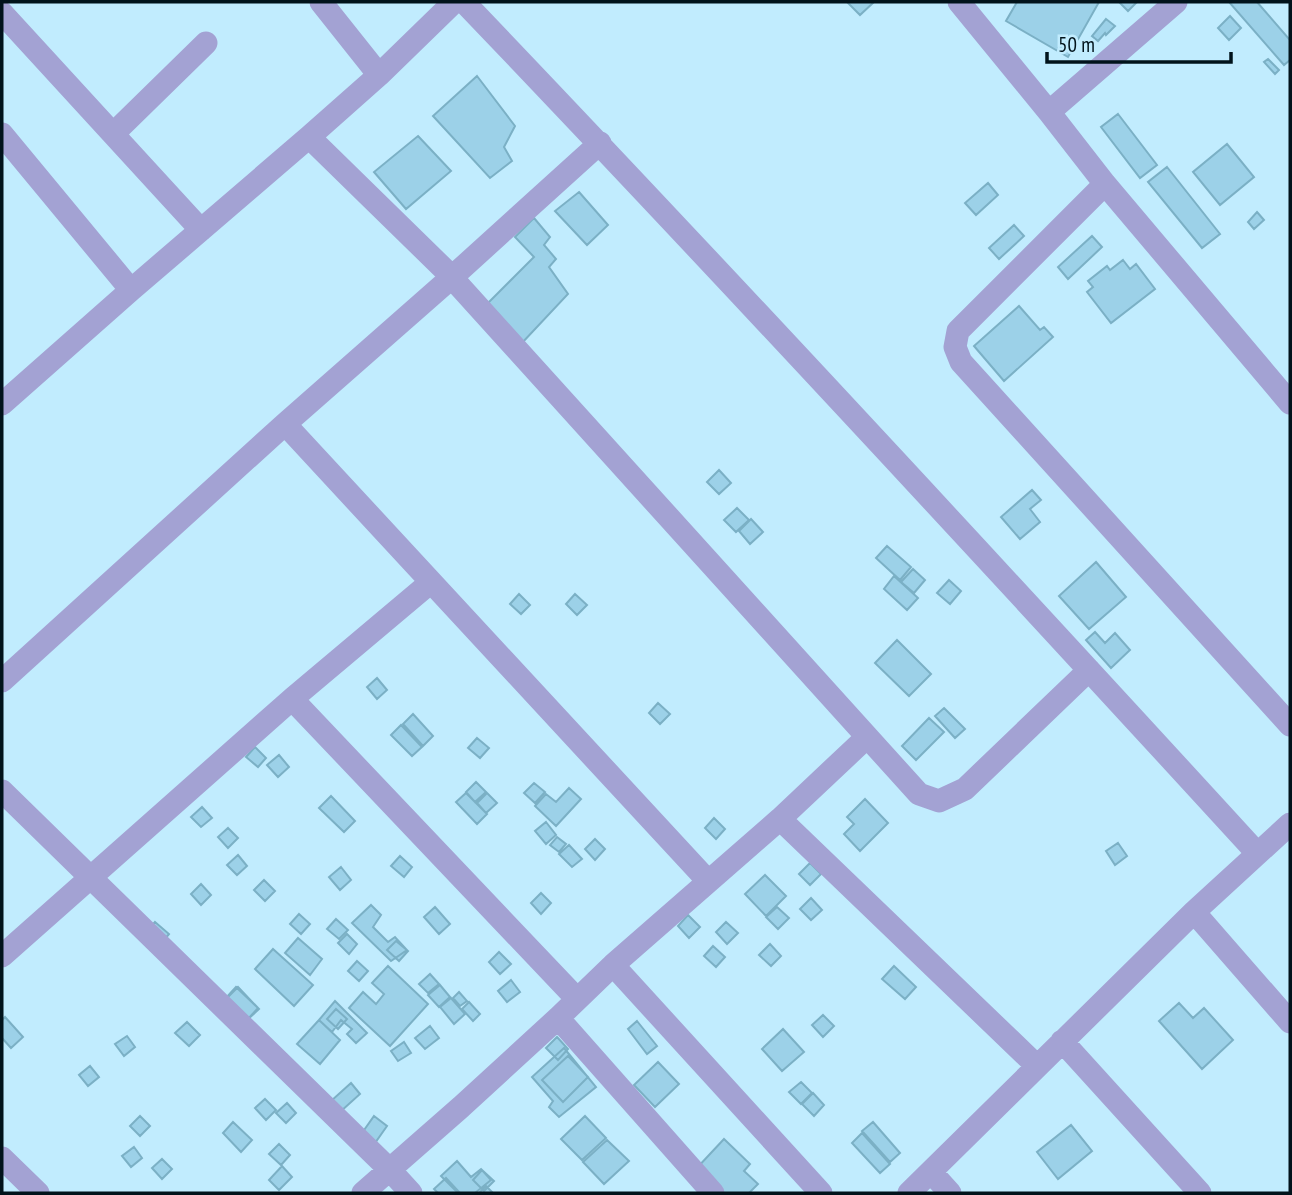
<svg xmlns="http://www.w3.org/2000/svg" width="1292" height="1195" viewBox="0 0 1292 1195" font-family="'PT Sans Narrow',sans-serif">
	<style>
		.building { fill: #9cd1e8; stroke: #7bb0c5; stroke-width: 2 }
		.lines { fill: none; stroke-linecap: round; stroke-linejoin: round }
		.street { stroke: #a3a2d3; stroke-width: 23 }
	</style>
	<rect width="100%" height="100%" fill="#c1ecfe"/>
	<path class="building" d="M849 2H874L860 15 848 3Z
		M1017 2H1099L1068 57 1006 21Z
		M1119 2H1137L1128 11Z
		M1229 2H1257L1290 40V60L1284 65Z
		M1230 16 1241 28 1229 40 1218 28Z
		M1106 19 1115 26 1106 35 1105 33 1098 41 1092 36Z
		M1268 59 1279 70 1275 74 1264 62Z
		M477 76 515 126 504 147 512 161 490 178 433 116Z
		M1118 114 1157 165 1140 178 1101 127Z
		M418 136 451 171 406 209 374 172Z
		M1227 144 1254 177 1220 205 1193 172Z
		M1167 167 1220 234 1202 248 1148 182Z
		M988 183 998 195 976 215 965 203Z
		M579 192 608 225 587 245 555 211Z
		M1257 212 1264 220 1254 229 1248 222Z
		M534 218 550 237 544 245 556 259 549 267 568 294 521 344 484 307 534 257 515 237Z
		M1014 225 1024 236 999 259 989 248Z
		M1092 236 1102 247 1068 279 1058 267Z
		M1123 260 1130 269 1136 264 1155 289 1111 323 1087 292 1093 287 1088 281 1107 266 1110 270Z
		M1019 306 1040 330 1044 327 1053 337 1004 381 974 346Z
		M719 470 731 483 719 494 707 482Z
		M1032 490 1041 500 1030 509 1040 522 1020 539 1001 517Z
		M737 508 749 520 736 532 724 520Z
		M751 519 763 532 750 544 739 531Z
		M887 546 911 567 900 580 876 558Z
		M1096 562 1126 597 1089 629 1059 596Z
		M913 569 925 580 914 593 901 582Z
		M894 576 918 598 907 610 884 589Z
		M949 580 961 591 950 604 937 593Z
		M519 594 530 605 521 614 510 604Z
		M575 594 587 605 577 615 566 604Z
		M1095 632 1105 643 1115 633 1130 650 1111 668 1086 640Z
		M897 640 931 674 909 696 875 663Z
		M377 678 387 690 377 699 367 687Z
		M658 703 670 714 660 724 649 713Z
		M944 708 965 729 955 738 935 716Z
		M413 714 433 736 423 746 403 724Z
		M929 718 944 732 916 760 902 746Z
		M401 725 422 747 412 756 391 735Z
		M477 738 489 748 480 758 468 748Z
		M255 747 266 758 258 767 246 757Z
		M279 755 289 767 278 777 267 765Z
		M476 782 486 792 475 802 466 792Z
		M534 783 545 792 535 803 524 793Z
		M569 788 581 799 556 826 535 806 546 794 556 802Z
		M466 793 487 814 477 824 456 802Z
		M487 793 497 803 486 813 477 803Z
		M331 796 355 821 344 832 319 808Z
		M865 799 888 823 860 851 844 834 854 824 847 817Z
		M202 807 212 818 201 827 191 817Z
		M714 818 725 829 716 839 705 828Z
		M546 822 556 835 546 844 535 831Z
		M228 828 238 838 228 848 218 837Z
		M557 837 566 844 559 852 550 845Z
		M595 839 605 849 595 860 585 849Z
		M1118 843 1127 856 1115 865 1106 851Z
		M569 845 582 859 572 867 559 854Z
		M238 855 247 866 237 875 227 865Z
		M400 856 412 867 404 877 391 866Z
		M810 863 821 874 810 885 799 874Z
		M341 867 351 880 340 890 329 877Z
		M765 875 786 896 766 916 745 894Z
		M264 880 275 891 265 901 254 890Z
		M201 884 211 895 201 905 191 894Z
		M541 893 551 903 541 914 531 903Z
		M811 898 822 910 811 920 800 909Z
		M371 905 381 915 373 927 388 942 395 937 407 950 391 961 352 923Z
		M435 907 450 924 439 934 424 917Z
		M777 907 789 918 778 929 766 917Z
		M299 914 310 924 301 934 290 924Z
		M688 915 700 927 689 938 678 926Z
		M336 919 348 930 339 939 327 929Z
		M155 922 169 934 160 945 146 932Z
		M726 922 738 933 727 944 716 932Z
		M347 934 357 944 349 954 338 943Z
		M298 938 322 959 310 975 285 953Z
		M396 941 408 951 399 961 387 950Z
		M770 944 781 956 771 966 759 955Z
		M713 946 725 957 716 967 704 956Z
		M273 949 313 985 294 1006 255 969Z
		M499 952 511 964 500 974 489 962Z
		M357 961 368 971 359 981 348 971Z
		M388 966 428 1004 390 1046 349 1008 363 992 376 1004 384 994 372 983Z
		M894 966 916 987 905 999 882 979Z
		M430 974 439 984 428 993 419 984Z
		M511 980 520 992 507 1002 498 991Z
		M440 985 450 997 439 1007 428 995Z
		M236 987 258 1008 247 1020 225 999Z
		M238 987 259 1009 246 1021 226 999Z
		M459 992 467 1001 460 1006 453 998Z
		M451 998 465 1014 454 1024 440 1007Z
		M335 1001 367 1033 356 1043 347 1034 352 1029 341 1020 332 1032 319 1020Z
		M469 1002 480 1014 473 1021 462 1009Z
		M1179 1003 1193 1018 1204 1008 1233 1040 1202 1069 1159 1021Z
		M336 1009 347 1019 338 1029 327 1019Z
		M823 1015 834 1026 823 1037 812 1025Z
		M5 1017 23 1037 11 1048 2 1038V1020Z
		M319 1020 340 1040 320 1064 297 1044Z
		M637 1021 657 1046 647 1054 628 1029Z
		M187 1022 200 1035 189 1046 175 1033Z
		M430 1026 439 1038 425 1049 415 1038Z
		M783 1029 804 1052 782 1071 762 1049Z
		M127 1036 135 1047 124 1056 115 1044Z
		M557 1037 568 1049 558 1060 546 1048Z
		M404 1042 411 1053 398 1061 391 1051Z
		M564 1048 596 1087 559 1117 549 1107 553 1101 532 1077Z
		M568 1056 588 1077 563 1102 542 1080Z
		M658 1062 679 1084 655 1107 634 1085Z
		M90 1066 99 1077 88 1086 79 1075Z
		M801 1082 812 1093 801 1104 789 1092Z
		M351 1083 360 1094 340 1112 331 1101Z
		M813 1093 824 1105 814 1116 802 1104Z
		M265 1099 276 1110 266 1120 255 1108Z
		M287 1103 296 1113 286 1123 276 1113Z
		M140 1116 150 1126 140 1136 130 1126Z
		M374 1116 387 1126 375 1143 362 1133Z
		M585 1116 606 1138 582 1160 561 1139Z
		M233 1122 252 1140 241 1152 223 1133Z
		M873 1122 900 1153 890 1162 862 1131Z
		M1071 1125 1092 1151 1058 1179 1037 1152Z
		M862 1133 890 1164 880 1173 852 1143Z
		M724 1139 750 1164 744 1171 758 1184 749 1193H720L695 1170Z
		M607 1140 629 1161 604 1184 583 1162Z
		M279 1144 290 1155 281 1165 269 1154Z
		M134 1147 142 1158 131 1167 122 1156Z
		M162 1159 172 1169 162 1179 152 1168Z
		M457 1161 471 1177 481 1169 491 1180 475 1193H458L441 1176Z
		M282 1166 292 1177 279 1190 269 1180Z
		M482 1170 494 1181 484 1191 473 1180Z
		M446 1178 460 1193H438L434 1189Z
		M486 1186 493 1193H479Z"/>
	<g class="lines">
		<path class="street" d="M321 2 379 75
			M464 2C732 282 995 567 1257 853
			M959 2 1049 112 1105 184 1290 403
			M2 13 201 230
			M1049 112 1176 2
			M2 134 131 290
			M113 134 206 43
			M309 137 445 270 919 794 939 801 965 789 1089 670
			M1105 184 958 331 955 347 961 362 1290 725
			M2 404 131 290 309 137 379 75 454 2
			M285 424 708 881
			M2 681 285 424 451 278 600 143
			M292 699 577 999
			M2 791 390 1170 411 1193
			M780 819 1037 1066
			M1194 912 1290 1022
			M2 956 292 699 431 582
			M613 965 821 1193
			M558 1018 713 1193
			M1062 1041 1200 1193
			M2 1158 38 1193
			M931 1172 950 1193
			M363 1193 461 1107 558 1018 613 965 780 819 867 737
			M909 1193 1194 912 1290 824"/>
	</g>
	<rect width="1292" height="1195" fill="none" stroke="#01131b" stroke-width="7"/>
	<path d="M1047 52v10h184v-10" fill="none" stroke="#01131b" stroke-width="3.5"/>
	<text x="1058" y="52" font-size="21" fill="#01131b" stroke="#c1ecfe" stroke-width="5" paint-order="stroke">50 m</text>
</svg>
